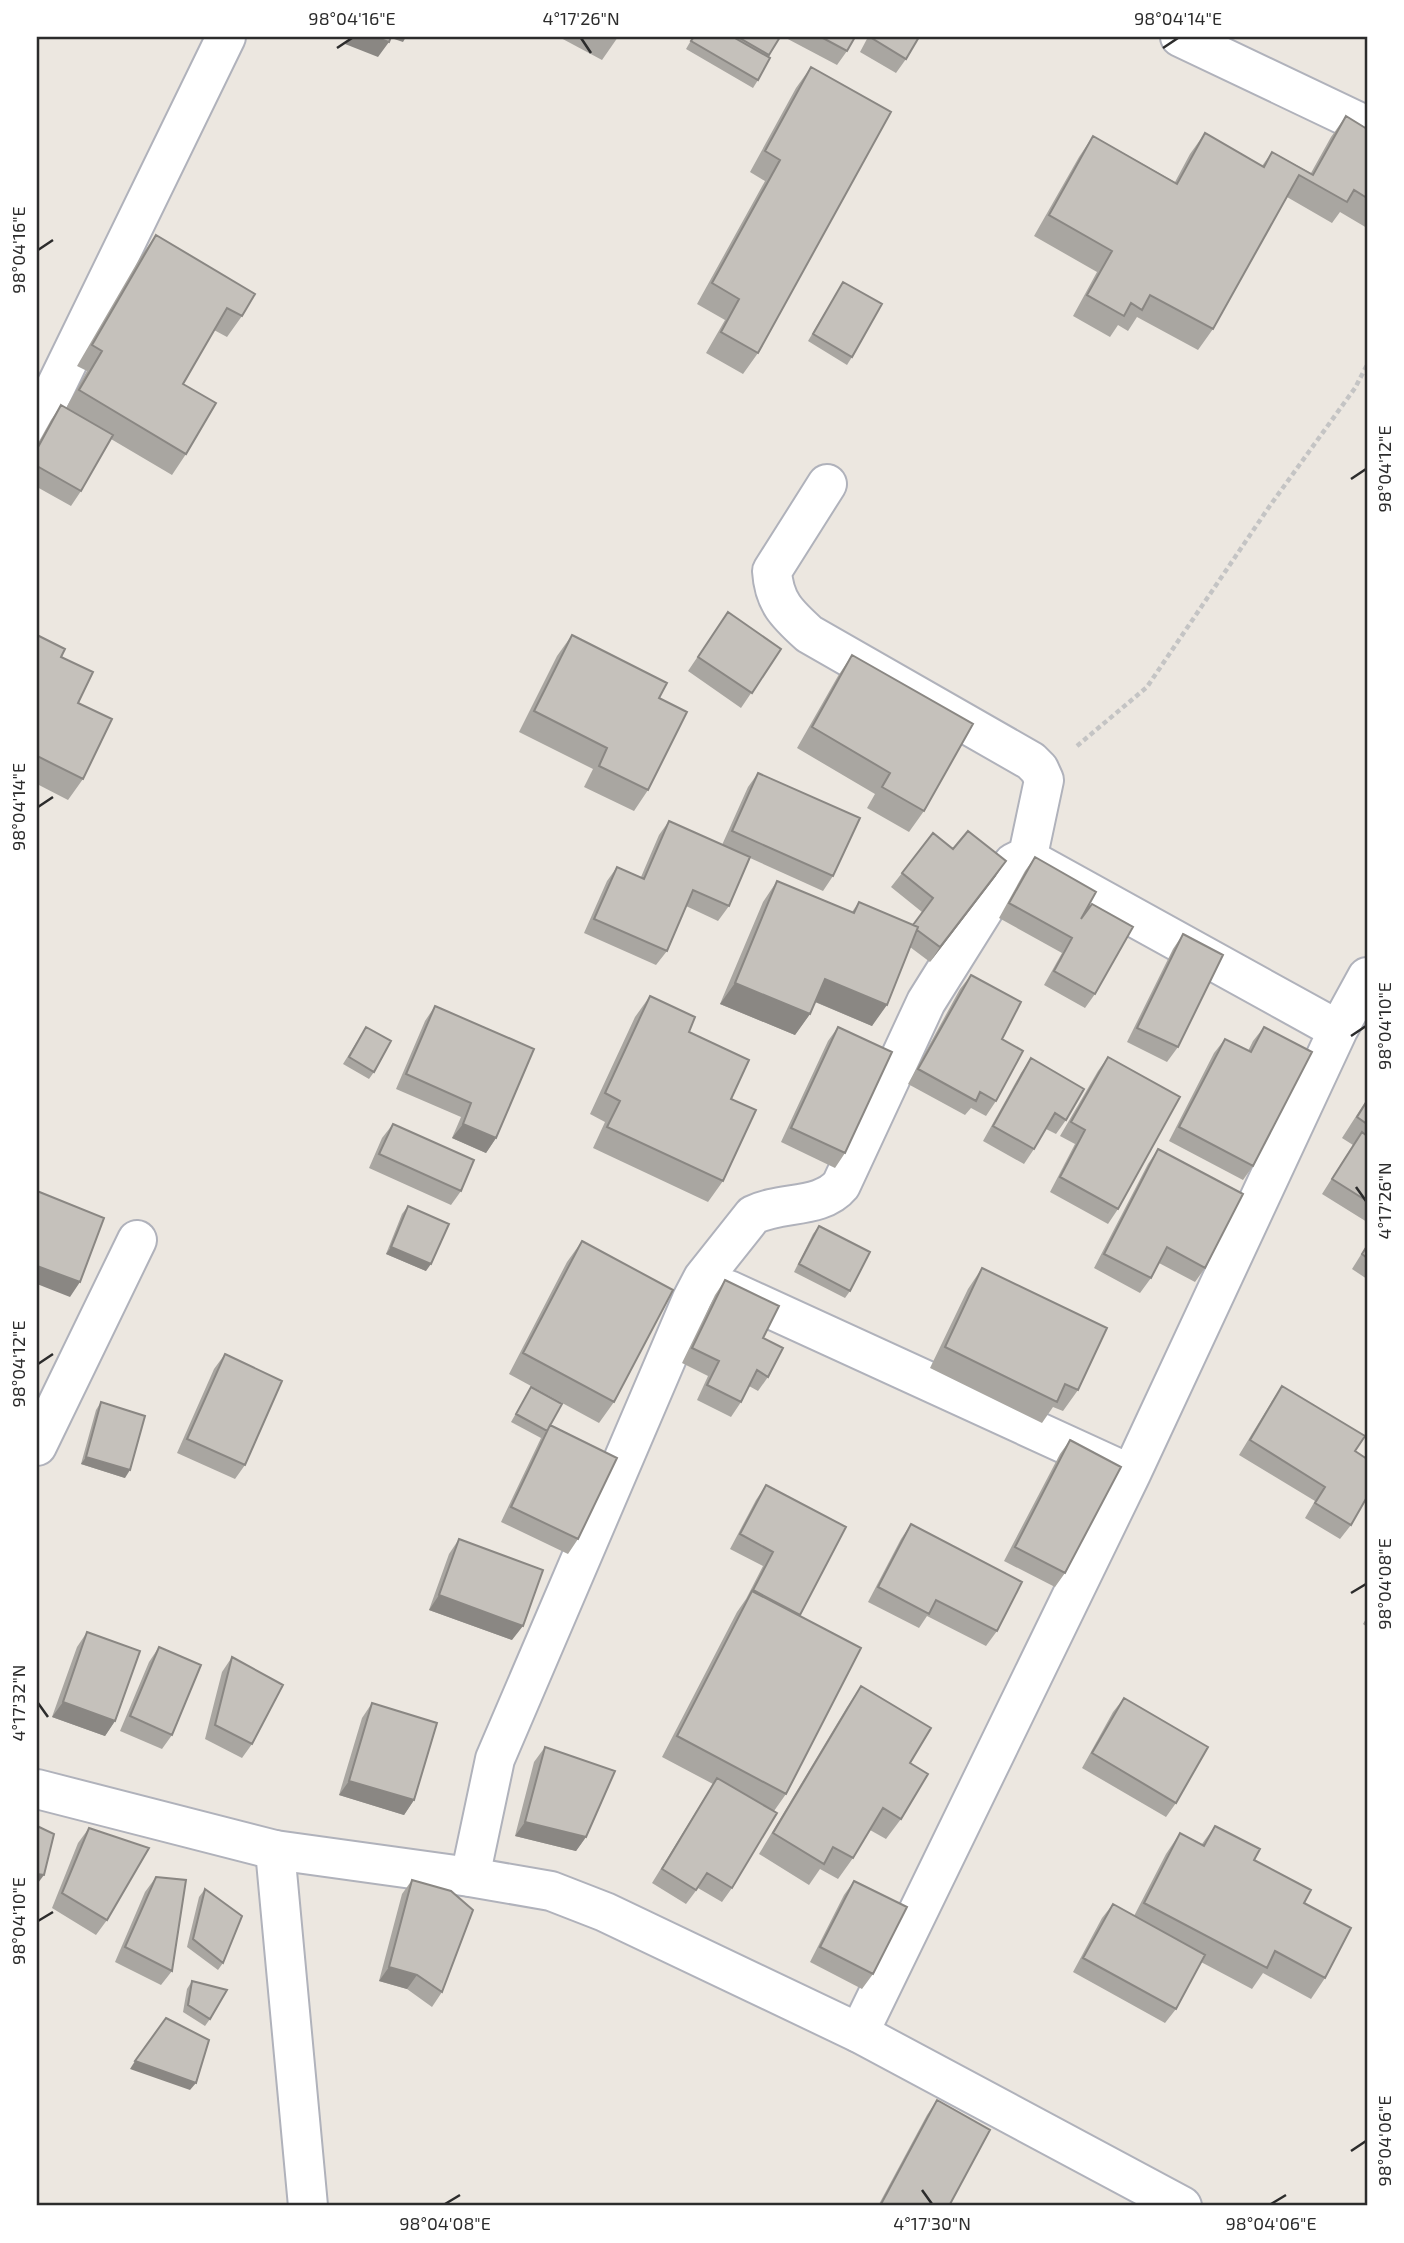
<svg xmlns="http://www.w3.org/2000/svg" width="1404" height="2243" viewBox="0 0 1404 2243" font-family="'Exo 2',sans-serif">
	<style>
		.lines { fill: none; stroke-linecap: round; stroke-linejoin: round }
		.minor-casing { stroke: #b0b2bb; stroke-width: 42 }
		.tertiary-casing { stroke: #b0b2bb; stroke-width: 42 }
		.secondary-casing { stroke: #b0b2bb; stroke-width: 42 }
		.path { stroke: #c4c4c4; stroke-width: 4.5; stroke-dasharray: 5 3.5; stroke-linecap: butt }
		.minor { stroke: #fff; stroke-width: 38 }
		.tertiary { stroke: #fff; stroke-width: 38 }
		.secondary { stroke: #fff; stroke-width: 38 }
		.wall { fill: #a9a6a1 }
		.shaded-wall { fill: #8a8783 }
		.building { fill: #c5c1bb; stroke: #8a8783; stroke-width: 2 }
		.ticks { fill: none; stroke: #2c2c2c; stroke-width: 2.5 }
		.neatline { fill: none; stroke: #2c2c2c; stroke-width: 2.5 }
		.ticks-label { font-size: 18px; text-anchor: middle; fill: #2c2c2c }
	</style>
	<rect width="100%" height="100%" fill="#ece7e0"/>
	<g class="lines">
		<g class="minor-casing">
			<path id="minor" d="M37 425 226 37
				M827 484 772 571C774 602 787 614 809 634L1031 761 1039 769 1044 780 1027 860
				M729 1290 1113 1466
				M37 1446 137 1240
				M275 1850 308 2206
				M470 1877 495 1759 692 1299 703 1278 753 1215C782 1201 821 1209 841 1185L926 1002 1013 863 1021 859 1034 862 1338 1030
				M859 2033 1131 1474 1338 1030 1367 977"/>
		</g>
		<g class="tertiary-casing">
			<path id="tertiary" d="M37 1789 275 1850 470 1877 551 1891 605 1912 859 2033 1182 2206"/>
		</g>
		<g class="secondary-casing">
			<path id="secondary" d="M1180 37 1367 126"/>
		</g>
		<path class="path" d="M1077 746 1147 687 1269 507 1355 388 1367 365"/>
		<use href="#minor" class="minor"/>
		<use href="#tertiary" class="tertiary"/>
		<use href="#secondary" class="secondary"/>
	</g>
	<path class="wall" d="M559 37H618L602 60Z
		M693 37H780L768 57 758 80 753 88 686 49Z
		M784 37H855L847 51 837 65Z
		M868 37H919L906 59 896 73 860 52Z
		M811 67 758 353 743 374 706 353 725 320 697 304 765 181 750 172 796 88Z
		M1346 116 1367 129V228L1340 212 1332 223 1287 197 1213 329 1198 350 1137 317 1128 331 1118 325 1110 337 1073 316 1097 272 1034 236 1079 157 1093 136 1175 182 1190 154 1205 133 1262 166 1272 152 1311 173 1331 137Z
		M156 235 242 316 227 337 214 330 183 384 186 454 172 475 111 439 81 491 71 506 37 487V445L51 420 61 405 66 408 87 371 77 366 141 256Z
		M843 282 852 357 847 365 808 341Z
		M728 612 781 649 741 708 688 671Z
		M37 635 61 657 78 703 83 779 68 800 37 784Z
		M572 635 659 698 648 790 634 811 584 787 593 769 519 732 557 656Z
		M852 655 924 811 909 832 867 808 875 794 797 748 838 676Z
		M758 773 833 876 823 891 750 858 729 906 718 921 686 906 667 951 656 965 584 933 607 881 617 867 641 877 659 835 669 821 722 845 748 787Z
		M953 849 996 876 930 962 910 947 872 1026 815 1002 810 1014 795 1035 720 1004 763 902 777 881 852 912 859 902 913 925 922 912 891 887 902 873Z
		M1035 857 1083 916 1095 994 1085 1008 1044 985 1062 953 999 918 1025 871Z
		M1183 934 1178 1047 1167 1062 1127 1042 1173 949Z
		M971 975 1002 1039 996 1101 986 1116 971 1108 965 1115 908 1084 960 989Z
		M650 996 689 1032 731 1099 723 1181 708 1202 593 1148 605 1122 590 1114 635 1017Z
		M435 1006 496 1138 486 1153 452 1138 461 1117 396 1089 425 1021Z
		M366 1027 374 1072 369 1079 343 1064Z
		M838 1027 845 1153 835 1168 781 1142 828 1041Z
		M1264 1027 1253 1166 1243 1180 1169 1141 1214 1053 1225 1039 1248 1051 1253 1041Z
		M1108 1057 1118 1209 1108 1224 1050 1192 1075 1144 1060 1136 1098 1071Z
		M1031 1058 1066 1120 1056 1134 1046 1129 1034 1149 1024 1164 983 1141 1021 1073Z
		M1367 1099V1222L1322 1194 1353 1145 1342 1138Z
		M393 1124 461 1191 451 1205 369 1168 382 1138Z
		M1158 1149 1205 1268 1195 1282 1159 1263 1151 1278 1140 1293 1094 1268 1148 1164Z
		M408 1206 426 1271 386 1254 402 1214Z
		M819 1226 850 1291 845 1298 794 1272 813 1234Z
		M582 1241 614 1402 599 1423 509 1374 567 1262Z
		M1367 1245V1279L1352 1269Z
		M982 1268 1078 1390 1063 1411 1053 1407 1042 1423 930 1368 968 1289Z
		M725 1280 763 1338 768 1377 758 1391 749 1386 741 1402 731 1417 697 1400 708 1376 682 1363 715 1295Z
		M225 1354 245 1465 235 1479 177 1453 214 1369Z
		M1282 1386 1351 1525 1340 1539 1305 1518 1315 1501 1239 1455 1272 1401Z
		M531 1387 550 1426 578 1539 568 1554 501 1522 541 1438 511 1422Z
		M101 1402 125 1478 81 1464 96 1410Z
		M1070 1440 1065 1573 1055 1587 1004 1561 1060 1454Z
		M766 1485 846 1527 799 1616 786 1794 774 1811 732 1888 722 1902 698 1888 686 1904 652 1883 713 1784 662 1757 737 1612 746 1599 763 1566 730 1549 756 1500Z
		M911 1524 997 1631 986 1646 927 1616 919 1628 868 1602 901 1539Z
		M459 1539 512 1640 429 1610 449 1554Z
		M1367 1617V1627L1363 1624Z
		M87 1632 115 1721 105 1736 52 1717 77 1647Z
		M159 1647 172 1735 162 1749 120 1731 149 1662Z
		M232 1657 252 1744 242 1758 205 1739 222 1672Z
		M861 1686 910 1763 901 1819 886 1839 870 1830 853 1858 838 1879 820 1869 809 1885 759 1854 847 1707Z
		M1124 1698 1176 1803 1166 1817 1082 1768 1113 1712Z
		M372 1703 414 1800 404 1815 339 1795 362 1718Z
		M545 1747 586 1837 576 1851 515 1836 534 1762Z
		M1215 1826 1304 1903 1325 1978 1311 1999 1263 1973 1252 1989 1201 1962 1176 2009 1165 2023 1073 1972 1102 1918 1113 1904 1134 1916 1166 1854 1180 1833 1202 1844Z
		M89 1828 107 1920 96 1935 52 1908 78 1843Z
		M156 1877 172 1971 161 1985 115 1962 145 1892Z
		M412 1880 442 1992 432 2007 407 1989 379 1981 402 1894Z
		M854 1881 873 1974 862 1989 810 1962 844 1895Z
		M205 1889 223 1963 218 1970 187 1947 199 1897Z
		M192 1981 210 2019 205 2026 183 2012 187 1989Z
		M937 2100 949 2206H878L927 2115Z"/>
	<path class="shaded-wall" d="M350 37H374L389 42 378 57 345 44Z
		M388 37H406L403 42Z
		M1006 861 996 876 930 962 940 947Z
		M825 979 887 1005 872 1026 811 1000Z
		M735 983 810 1014 795 1035 720 1004Z
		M463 1124 496 1138 486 1153 452 1138Z
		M391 1247 431 1264 426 1271 386 1254Z
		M37 1266 80 1282 70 1297 37 1284Z
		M86 1457 130 1470 125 1478 81 1464Z
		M439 1595 523 1626 512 1640 429 1610Z
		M63 1702 115 1721 105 1736 52 1717Z
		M349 1781 414 1800 404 1815 339 1795Z
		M525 1822 586 1837 576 1851 515 1836Z
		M37 1874 44 1875 38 1883 37 1882Z
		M389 1967 417 1975 407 1989 379 1981Z
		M135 2061 196 2083 190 2090 130 2069Z"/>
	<path class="building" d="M374 37H391L389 42Z
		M694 37H733L770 58 758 80 691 41Z
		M738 37H780L769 55Z
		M821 37H855L847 51Z
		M870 37H919L906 59Z
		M811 67 891 112 758 353 721 332 739 299 712 283 780 160 765 151Z
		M1346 116 1367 129V198L1354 190 1347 202 1299 175 1213 329 1150 295 1142 310 1131 303 1124 316 1087 295 1112 251 1049 215 1093 136 1177 184 1205 133 1264 167 1272 152 1313 175Z
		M156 235 255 294 242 316 227 308 183 384 216 403 186 454 79 390 102 351 92 345Z
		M843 282 882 304 852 357 813 334Z
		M61 405 113 435 81 491 37 466V449Z
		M728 612 781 649 752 693 698 657Z
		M37 635 65 649 61 657 93 672 78 703 112 719 83 779 37 756Z
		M572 635 667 683 659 698 687 712 648 790 599 766 607 748 534 711Z
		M852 655 973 724 924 811 882 787 890 773 812 727Z
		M758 773 860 818 833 876 732 831Z
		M669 821 750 857 729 906 693 890 667 951 594 919 617 867 644 879Z
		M968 831 1006 861 940 947 917 930 918 927 913 925 933 898 902 873 933 833 953 849Z
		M1035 857 1096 892 1081 919 1092 904 1133 927 1095 994 1054 971 1072 938 1009 903Z
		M777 881 854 913 859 902 918 927 887 1005 825 979 810 1014 735 983Z
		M1183 934 1223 955 1178 1047 1137 1028Z
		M971 975 1021 1002 1002 1039 1023 1051 996 1101 980 1092 976 1101 918 1069Z
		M650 996 695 1017 689 1032 749 1060 731 1099 756 1110 723 1181 607 1127 620 1101 605 1093Z
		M435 1006 534 1049 496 1138 463 1124 471 1103 406 1074Z
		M366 1027 391 1041 374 1072 349 1057Z
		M838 1027 892 1052 845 1153 791 1128Z
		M1264 1027 1312 1052 1253 1166 1179 1127 1225 1039 1251 1052Z
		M1108 1057 1180 1097 1118 1209 1060 1177 1085 1130 1071 1122Z
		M1031 1058 1084 1089 1066 1120 1055 1113 1034 1149 993 1126Z
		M1367 1101V1124L1357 1117Z
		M393 1124 474 1160 461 1191 379 1154Z
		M1362 1132 1367 1136V1201L1332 1179Z
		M1158 1149 1243 1194 1205 1268 1167 1247 1151 1278 1104 1254Z
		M37 1191 104 1218 80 1282 37 1266Z
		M408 1206 449 1224 431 1264 391 1247Z
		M819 1226 870 1252 850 1291 799 1264Z
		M582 1241 673 1290 614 1402 523 1353Z
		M1367 1246V1258L1362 1254Z
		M982 1268 1107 1328 1078 1390 1065 1384 1057 1402 945 1347Z
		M725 1280 779 1306 763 1338 783 1348 768 1377 757 1370 741 1402 707 1385 719 1361 692 1348Z
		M225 1354 282 1381 245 1465 187 1439Z
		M1282 1386 1365 1436 1355 1451 1367 1459V1497L1351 1525 1315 1503 1325 1487 1250 1440Z
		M531 1387 562 1404 547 1431 516 1414Z
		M101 1402 145 1416 130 1470 86 1457Z
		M550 1425 617 1458 578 1539 511 1507Z
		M1070 1440 1121 1467 1065 1573 1015 1547Z
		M766 1485 846 1527 800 1615 753 1590 773 1552 740 1534Z
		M911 1524 1022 1582 997 1631 936 1600 929 1614 878 1587Z
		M459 1539 543 1570 523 1626 439 1595Z
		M752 1591 861 1648 786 1794 677 1736Z
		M87 1632 140 1651 115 1721 63 1702Z
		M159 1647 201 1665 172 1735 130 1716Z
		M232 1657 283 1685 252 1744 215 1725Z
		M861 1686 931 1728 910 1763 928 1774 901 1819 883 1808 853 1858 833 1847 824 1864 773 1833Z
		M1124 1698 1208 1747 1176 1803 1092 1753Z
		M372 1703 437 1723 414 1800 349 1781Z
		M545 1747 615 1771 586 1837 525 1822Z
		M717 1778 777 1813 732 1888 707 1873 696 1890 662 1869Z
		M37 1826 54 1834 44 1875 37 1874Z
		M1215 1826 1260 1849 1254 1860 1311 1890 1304 1903 1351 1928 1325 1978 1275 1951 1267 1968 1144 1903 1180 1833 1204 1846Z
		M89 1828 149 1848 107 1920 62 1893Z
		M156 1877 186 1880 172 1971 125 1947Z
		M412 1880 451 1891 473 1910 442 1992 417 1975 389 1967Z
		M854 1881 907 1907 873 1974 820 1947Z
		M205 1889 242 1916 223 1963 193 1939Z
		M1113 1904 1205 1955 1176 2009 1083 1958Z
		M192 1981 227 1990 210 2019 188 2005Z
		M166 2018 209 2040 196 2083 135 2061Z
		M937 2100 990 2130 949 2206H880Z"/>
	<path class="ticks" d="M581 38 591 53M337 48 352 38M1163 48 1178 38M38 250 53 240M1351 479 1366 469M38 807 53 797M1351 1036 1366 1026M1356 1187 1366 1201M38 1364 53 1354M1351 1593 1366 1584M38 1703 48 1717M38 1921 53 1912M1351 2151 1366 2141M922 2190 932 2204M445 2204 460 2195M1271 2204 1286 2195"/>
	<rect width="1404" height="2243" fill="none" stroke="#ffffff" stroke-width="77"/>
	<rect x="38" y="38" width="1328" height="2166" class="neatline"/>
	<g class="ticks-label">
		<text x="352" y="25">98°04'16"E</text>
		<text x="581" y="25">4°17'26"N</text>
		<text x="1178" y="25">98°04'14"E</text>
		<text transform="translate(19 250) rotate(-90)" y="6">98°04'16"E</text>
		<text transform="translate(1385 469) rotate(-90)" y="6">98°04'12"E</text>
		<text transform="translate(19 807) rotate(-90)" y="6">98°04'14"E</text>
		<text transform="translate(1385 1026) rotate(-90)" y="6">98°04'10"E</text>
		<text transform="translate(1385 1201) rotate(-90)" y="6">4°17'26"N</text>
		<text transform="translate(19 1364) rotate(-90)" y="6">98°04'12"E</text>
		<text transform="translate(1385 1584) rotate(-90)" y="6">98°04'08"E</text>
		<text transform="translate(19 1703) rotate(-90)" y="6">4°17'32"N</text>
		<text transform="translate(19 1921) rotate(-90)" y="6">98°04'10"E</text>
		<text transform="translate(1385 2141) rotate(-90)" y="6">98°04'06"E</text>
		<text x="445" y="2230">98°04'08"E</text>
		<text x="932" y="2230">4°17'30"N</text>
		<text x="1271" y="2230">98°04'06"E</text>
	</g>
</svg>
